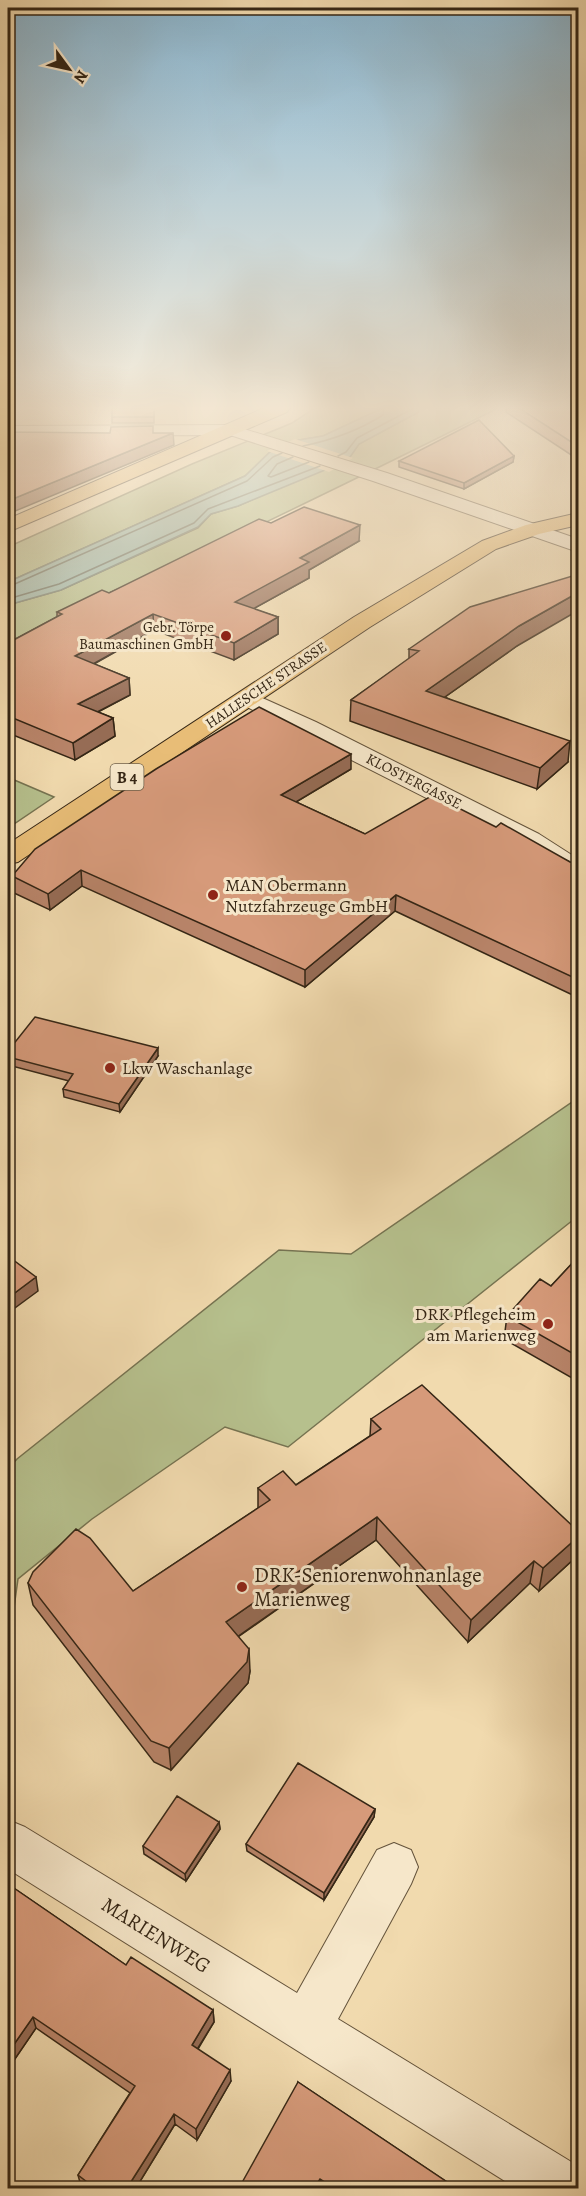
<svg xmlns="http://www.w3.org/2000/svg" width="586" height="2196" viewBox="0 0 586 2196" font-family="Alegreya,serif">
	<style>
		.green { fill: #b6c08d; stroke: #767351; stroke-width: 1.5 }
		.water { fill: #9bbaae; stroke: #727f71; stroke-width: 1.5 }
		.pier { fill: #f1daae }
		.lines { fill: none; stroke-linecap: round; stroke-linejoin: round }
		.shore { stroke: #687062; stroke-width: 1.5 }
		.minor-casing { stroke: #64533b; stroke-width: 2 }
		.primary-casing { stroke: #352615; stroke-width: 2 }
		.minor { fill: #f6e7ca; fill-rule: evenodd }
		.primary { fill: #e8bd77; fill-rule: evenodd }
		.wall { fill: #b88469; stroke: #352615; stroke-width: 1.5 }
		.shaded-wall { fill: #966c55; stroke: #352615; stroke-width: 1.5 }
		.building { fill: #d69a7a; stroke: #352615; stroke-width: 1.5 }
		.poi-dot { fill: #8f2418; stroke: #f6e7ca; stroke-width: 2 }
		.labels { text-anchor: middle; stroke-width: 6; stroke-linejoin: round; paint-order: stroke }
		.far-poi-label { font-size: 15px; fill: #352615; stroke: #f6e7ca; text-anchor: end }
		.far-street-label { font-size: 15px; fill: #352615; stroke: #f6e7ca }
		.shield { fill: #f6e7ca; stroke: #6f604b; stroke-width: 1.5 }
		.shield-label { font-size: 16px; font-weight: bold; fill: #352615 }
		.poi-label { font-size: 18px; fill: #352615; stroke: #f6e7ca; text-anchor: start }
		.near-poi-label { font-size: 21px; fill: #352615; stroke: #f6e7ca; text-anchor: start }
		.near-street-label { font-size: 21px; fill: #352615; stroke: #f6e7ca }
	</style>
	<rect width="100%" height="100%" fill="#f1daae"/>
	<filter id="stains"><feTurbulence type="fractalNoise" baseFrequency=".00333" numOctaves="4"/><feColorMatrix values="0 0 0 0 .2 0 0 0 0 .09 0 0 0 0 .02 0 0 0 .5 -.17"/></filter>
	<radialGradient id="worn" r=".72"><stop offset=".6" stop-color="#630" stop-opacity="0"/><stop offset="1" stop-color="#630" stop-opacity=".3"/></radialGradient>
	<path class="green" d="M315 408H383L323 436 299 440 270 452 245 476 8 582V547L192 464 292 423Z
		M426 408H498C336 490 171 567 8 647V605L61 590 198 528 211 514 238 506 350 457 359 444Z
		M12 779 54 797 8 828V781Z
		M578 1098V1216L288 1447 225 1427 92 1519 18 1579 8 1651V1469L17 1459 279 1250 351 1254Z"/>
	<path class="water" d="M383 408H426L359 444 350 457 325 470 238 506 211 514 198 527 61 590 8 605V582L245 476 270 452 299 440 323 436Z"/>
	<path class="pier" d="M295 439 353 458 329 472 267 451Z"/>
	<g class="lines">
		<path class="shore" d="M303 446C332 440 358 431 383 415L384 408
			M338 456 346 452 357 438 414 408
			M293 457 277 464 268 476 271 477 309 462
			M8 587 247 481 273 457 282 453
			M8 599 59 584 194 523 208 509 320 466"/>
		<g class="minor-casing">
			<path id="minor" d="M231 425 387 473 578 539V552L373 481 230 435 8 436V426Z
				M247 691 316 722 539 834 578 859V878L569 876 521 846 239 703 235 698 239 693Z
				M8 1820 25 1827 297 1993 377 1850 394 1843 411 1850 418 1867 411 1884 338 2019 578 2166V2188H516L8 1869Z"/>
		</g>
		<g class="primary-casing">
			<path id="primary" d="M264 408H290L287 412 8 532V519Z
				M578 513V525L539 534 496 549 370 627 18 862 8 864V844L354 617 482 541 526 525Z"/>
		</g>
		<use href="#minor" class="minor"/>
		<use href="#primary" class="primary"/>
	</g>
	<path class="wall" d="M154 408V423H112V417Z
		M506 408H579V460L506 412Z
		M514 456 513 462 464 489 399 467V461Z
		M271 523 359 541 309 570V578L253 609 278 617V634L234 660 154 630 94 664 129 678 130 695 98 712 113 718 115 736 75 760 8 733V643L57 617V612L109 593Z
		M517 646 445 697 568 762 537 789 350 721 351 700 409 659V649Z
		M351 769 296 802 365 834 496 827 570 862 579 864V998L395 911 305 987 82 886 50 910 14 893 12 876Z
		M8 1051 158 1056 120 1112 64 1097 63 1089 69 1081 8 1065Z
		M579 1256V1382L504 1339 507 1316 551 1286Z
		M371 1419 579 1532V1547L577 1556 539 1591 530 1583 468 1642 376 1540 238 1637 250 1671 248 1683 171 1770 154 1762 33 1605 28 1583 133 1591 258 1508V1488L296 1485 370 1436Z
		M375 1809 374 1817 324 1900 247 1851 246 1844Z
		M219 1822 220 1829 186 1881 144 1854 143 1846Z
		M8 1884 126 1965 213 2010 214 2022 198 2049 231 2081 197 2140 175 2124 136 2188H84L81 2186 78 2175 130 2093 36 2028 8 2069Z
		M298 2082 456 2188H322L319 2186Z"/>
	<path class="shaded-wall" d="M173 433 174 445 8 514V501Z
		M514 456 513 462 464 489V483Z
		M360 525 359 541 309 570V578L235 619V602L300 558Z
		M579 592V610L517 646 425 711 426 691 519 626Z
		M153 614 154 630 77 673 75 656Z
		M278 617V634L234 660V643Z
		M129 678 130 695 80 721 78 704Z
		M113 718 115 736 75 760 73 743Z
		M570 741 568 762 537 789 540 768Z
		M351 754V769L281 811V795Z
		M81 870 82 886 50 910 48 894Z
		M396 895 395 911 305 987V970Z
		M158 1048V1056L120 1112 119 1104Z
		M36 1277 38 1291 8 1313V1298Z
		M377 1517 376 1540 227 1644 226 1622Z
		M579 1536V1547L577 1556 539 1591 543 1568Z
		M534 1561 530 1583 468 1642 471 1620Z
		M249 1649 250 1671 248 1683 171 1770 169 1748Z
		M375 1809 374 1817 324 1900V1893Z
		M219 1822 220 1829 186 1881 185 1874Z
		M213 2010 214 2022 193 2056 192 2045Z
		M33 2017 36 2028 8 2069V2053Z
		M230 2070 231 2081 197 2140 196 2129Z
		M174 2114 175 2124 136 2188H127Z
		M320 2179 319 2186 318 2188H314Z"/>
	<path class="building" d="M112 408H154V417H112Z
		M519 408H579V447Z
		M479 420 514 456 464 483 399 461Z
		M153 426V433H173L8 501V432L110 433 111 427Z
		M304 507 360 525 300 558 309 562 235 602 278 617 234 643 153 614 75 656 129 678 78 704 113 718 73 743 8 716V643L62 614 57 612 102 590 109 593 259 519 271 523Z
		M579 574V592L519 626 426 691 570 741 540 768 351 700 419 651 409 649 470 607Z
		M259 707 351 754 281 795 365 834 433 795 496 827 501 823 570 862 579 864V980L396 895 305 970 81 870 48 894 12 876 35 849 156 769Z
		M35 1017 158 1048 119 1104 63 1089 73 1074 8 1057V1051Z
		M8 1256 36 1277 8 1298Z
		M579 1256V1357L507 1316 540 1279 551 1286Z
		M422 1385 579 1532V1536L543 1568 534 1561 471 1620 377 1517 226 1622 249 1649 247 1662 169 1748 151 1741 28 1583 33 1572 76 1529 90 1538 133 1591 270 1500 258 1488 283 1471 296 1485 381 1429 371 1419Z
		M298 1763 375 1809 324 1893 246 1844Z
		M177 1796 219 1822 185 1874 143 1846Z
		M8 1884 126 1965 131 1957 213 2010 192 2045 230 2070 196 2129 174 2114 127 2188H95L78 2175 135 2086 33 2017 8 2053Z
		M298 2082 456 2188H334L320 2179 314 2188H239Z"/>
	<linearGradient id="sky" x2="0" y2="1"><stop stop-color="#89b6d1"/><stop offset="0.57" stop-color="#f9eedb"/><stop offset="1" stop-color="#f9eedb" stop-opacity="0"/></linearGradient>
	<rect width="586" height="716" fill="url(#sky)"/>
	<g class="poi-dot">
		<circle cx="226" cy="636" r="6"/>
		<circle cx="213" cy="895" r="6"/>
		<circle cx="110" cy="1068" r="6"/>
		<circle cx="548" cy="1324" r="6"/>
		<circle cx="242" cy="1587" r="6"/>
	</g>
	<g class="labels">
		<g class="far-poi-label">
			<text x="214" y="632">Gebr. Törpe<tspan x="214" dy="17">Baumaschinen GmbH</tspan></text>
		</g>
		<g class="far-street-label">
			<text transform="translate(266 685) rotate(-34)" y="5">HALLESCHE STRASSE</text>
			<text transform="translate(414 781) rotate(27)" y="5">KLOSTERGASSE</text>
		</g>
		<rect class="shield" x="110.5" y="764" width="33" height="26" rx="4.5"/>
		<g class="shield-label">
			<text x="127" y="783">B 4</text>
		</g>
		<g class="poi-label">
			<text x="225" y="891">MAN Obermann<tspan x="225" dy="21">Nutzfahrzeuge GmbH</tspan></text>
			<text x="122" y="1074">Lkw Waschanlage</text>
			<text x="536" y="1320" text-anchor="end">DRK Pflegeheim<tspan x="536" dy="21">am Marienweg</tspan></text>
		</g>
		<g class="near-poi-label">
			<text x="254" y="1582">DRK-Seniorenwohnanlage<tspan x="254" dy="24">Marienweg</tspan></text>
		</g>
		<g class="near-street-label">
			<text transform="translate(156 1935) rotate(32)" y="7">MARIENWEG</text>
		</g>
	</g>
	<rect width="586" height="2196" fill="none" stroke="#f1daae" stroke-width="30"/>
	<rect x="9" y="9" width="568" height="2178" fill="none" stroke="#352615" stroke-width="3"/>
	<rect x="15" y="15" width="556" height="2166" fill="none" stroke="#352615" stroke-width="1.5"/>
	<g transform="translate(69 69) rotate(123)" stroke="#f6e7ca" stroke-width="4.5" paint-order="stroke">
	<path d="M0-4.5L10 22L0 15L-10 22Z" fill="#352615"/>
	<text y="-9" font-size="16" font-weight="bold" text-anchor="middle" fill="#352615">N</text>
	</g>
	<rect width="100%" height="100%" filter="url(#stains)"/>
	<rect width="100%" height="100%" fill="url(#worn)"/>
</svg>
